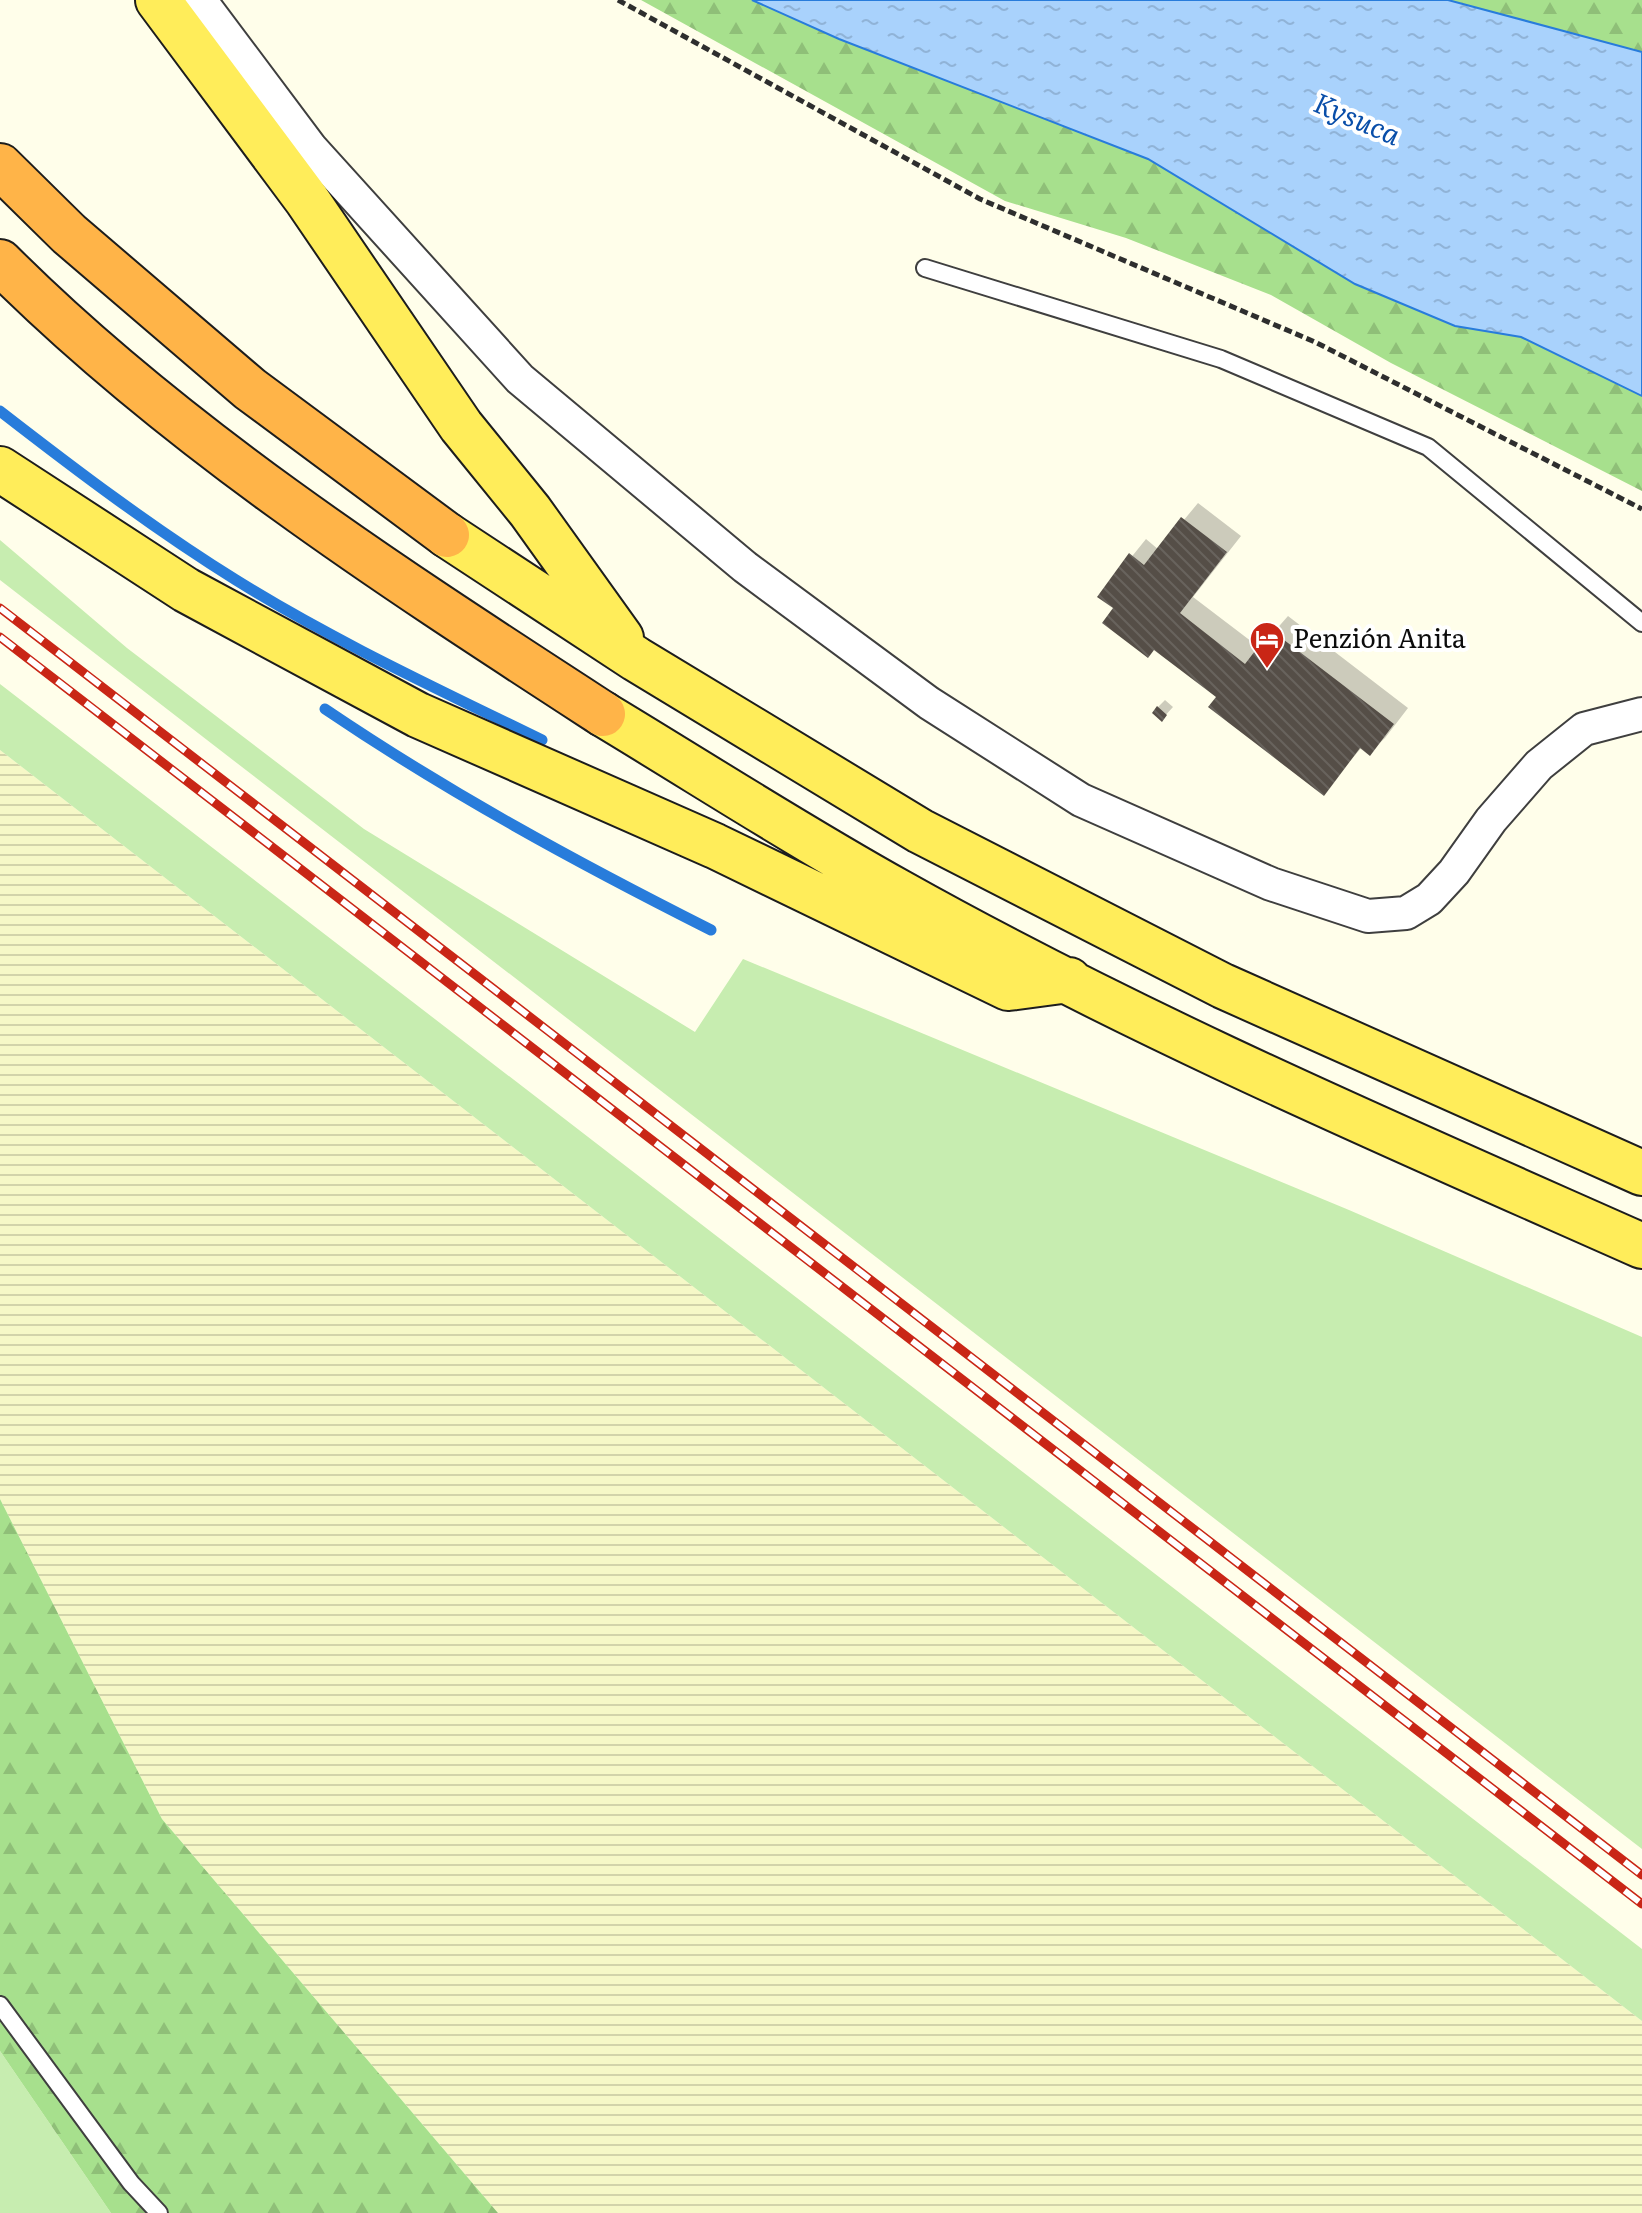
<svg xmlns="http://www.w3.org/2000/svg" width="1642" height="2213" viewBox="0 0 1642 2213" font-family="Literata,serif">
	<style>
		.farmland { fill: url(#farmland-rules) }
		.grass { fill: #c7edb0 }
		.forest { fill: url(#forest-firs) }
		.water { fill: url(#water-ripples); stroke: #287cdb; stroke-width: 2 }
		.shadow { fill: #0003 }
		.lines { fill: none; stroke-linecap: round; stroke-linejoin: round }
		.stream { stroke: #287cdb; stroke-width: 11 }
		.building { fill: url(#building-back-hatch) }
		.lane-casing { stroke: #3f3f3f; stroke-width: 20 }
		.street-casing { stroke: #3f3f3f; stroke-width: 36 }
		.primary-casing { stroke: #1d1d1d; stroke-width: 48 }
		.highway-casing { stroke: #1d1d1d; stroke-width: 48 }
		.path { stroke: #2e2e2e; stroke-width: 5; stroke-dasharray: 8 4; stroke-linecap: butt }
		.lane { stroke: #fff; stroke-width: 16 }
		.street { stroke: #fff; stroke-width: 32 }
		.primary { stroke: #ffed5a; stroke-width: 44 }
		.highway { stroke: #ffb448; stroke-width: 44 }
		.rail-casing { stroke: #c92616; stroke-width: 9 }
		.rail { stroke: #fff; stroke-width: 6; stroke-dasharray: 18; stroke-linecap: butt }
		.labels { text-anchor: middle; stroke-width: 8; stroke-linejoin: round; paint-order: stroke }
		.poi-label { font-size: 26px; fill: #0c0c0c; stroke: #fff; text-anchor: start }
		.water-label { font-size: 28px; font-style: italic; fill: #094ea9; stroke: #fff }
	</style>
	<defs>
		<pattern id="farmland-rules" width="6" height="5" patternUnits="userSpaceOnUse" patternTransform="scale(2)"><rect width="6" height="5" fill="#f6f8c7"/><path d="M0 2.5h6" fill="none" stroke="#d2d3aa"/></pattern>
		<pattern id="forest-firs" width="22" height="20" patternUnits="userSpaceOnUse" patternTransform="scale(2)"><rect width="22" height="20" fill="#a7e08d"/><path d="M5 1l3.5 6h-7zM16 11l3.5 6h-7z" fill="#8fbf78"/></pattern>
		<pattern id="water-ripples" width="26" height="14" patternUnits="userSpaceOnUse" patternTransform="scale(2)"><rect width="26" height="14" fill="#a9d2fc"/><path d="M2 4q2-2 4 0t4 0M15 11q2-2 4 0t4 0" fill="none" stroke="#90b3d7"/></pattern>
		<pattern id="building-back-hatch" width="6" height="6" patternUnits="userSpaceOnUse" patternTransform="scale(2)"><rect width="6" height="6" fill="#554e47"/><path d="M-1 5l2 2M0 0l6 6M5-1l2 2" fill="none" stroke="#68635d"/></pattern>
	</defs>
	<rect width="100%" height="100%" fill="#fffeea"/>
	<path class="farmland" d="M0 750 1642 2021V2213H498L162 1819 0 1499Z"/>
	<path class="grass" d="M0 540 127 648 364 829 695 1032 743 959 1349 1210 1642 1337V1849L0 580Z
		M0 684 1642 1949V2021L0 750Z
		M0 2051 111 2213H0Z"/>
	<path class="forest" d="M641 0H752L839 39 1148 159 1355 284 1455 326 1521 337 1642 396V491L1391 363 1271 295 1126 238 1005 201Z
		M1449 0H1642V52Z
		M0 1499 162 1819 498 2213H111L0 2051Z"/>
	<path class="water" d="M752 0H1448L1642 52V396L1521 337 1455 326 1355 284 1148 159 839 39Z"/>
	<path class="shadow" d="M1198 503 1241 536 1193 597 1260 648 1288 616 1408 708 1385 738 1369 753 1362 747 1323 793 1219 697 1100 596 1146 539 1159 550Z
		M1165 700 1173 707 1162 719 1158 707Z"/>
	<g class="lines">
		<path class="stream" d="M0 411C76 470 154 529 236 580 334 641 438 689 542 740
			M325 709C449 793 578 863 711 930"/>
	</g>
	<path class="building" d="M1181 517 1227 552 1180 613 1245 664 1271 630 1394 724 1370 756 1360 748 1324 796 1208 707 1216 697 1154 650 1148 658 1102 623 1113 608 1097 597 1129 553 1144 565Z
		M1157 706 1167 715 1162 722 1152 713Z"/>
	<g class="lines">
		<g class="lane-casing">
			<path id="lane" d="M925 268 1221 359 1428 447 1642 623
				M0 2005 131 2183 159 2213"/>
		</g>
		<g class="street-casing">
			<path id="street" d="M200 0 311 148 520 379 745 567 929 703 1081 800 1271 884 1368 916 1406 913 1429 899 1454 872 1491 820 1539 765 1584 729 1642 714"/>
		</g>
		<g class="primary-casing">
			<path id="primary" d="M158 0 307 200 461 426 530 511 621 638
				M0 469 186 590 418 715 715 846 1008 988 1069 980
				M447 535 636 659 920 831 1223 986 1642 1173
				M603 714C701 773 798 836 899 892 1138 1026 1392 1135 1642 1246"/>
		</g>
		<g class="highway-casing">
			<path id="highway" d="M0 166 69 234 250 389 447 535
				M0 262C176 438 395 579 603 714"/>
		</g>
		<path class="path" d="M618 0 980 199 1315 342 1642 509"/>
		<use href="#lane" class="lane"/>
		<use href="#street" class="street"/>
		<use href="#primary" class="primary"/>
		<use href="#highway" class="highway"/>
		<g class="rail-casing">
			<path id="rail" d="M0 608 1642 1875
				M0 637 1642 1904"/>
		</g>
		<use href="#rail" class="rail"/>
	</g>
	<defs>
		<g id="hotel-pin" transform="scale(1.8)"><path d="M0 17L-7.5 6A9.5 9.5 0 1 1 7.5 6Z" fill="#c92616" stroke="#fff"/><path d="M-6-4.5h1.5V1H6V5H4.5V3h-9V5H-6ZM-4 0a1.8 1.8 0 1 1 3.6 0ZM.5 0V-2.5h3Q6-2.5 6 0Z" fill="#fff"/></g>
	</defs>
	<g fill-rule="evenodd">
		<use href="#hotel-pin" x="1267" y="639"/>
	</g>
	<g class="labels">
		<g class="poi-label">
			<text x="1293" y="648">Penzión Anita</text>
		</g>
		<g class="water-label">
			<text transform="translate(1357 119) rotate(23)" y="10">Kysuca</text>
		</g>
	</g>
</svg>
